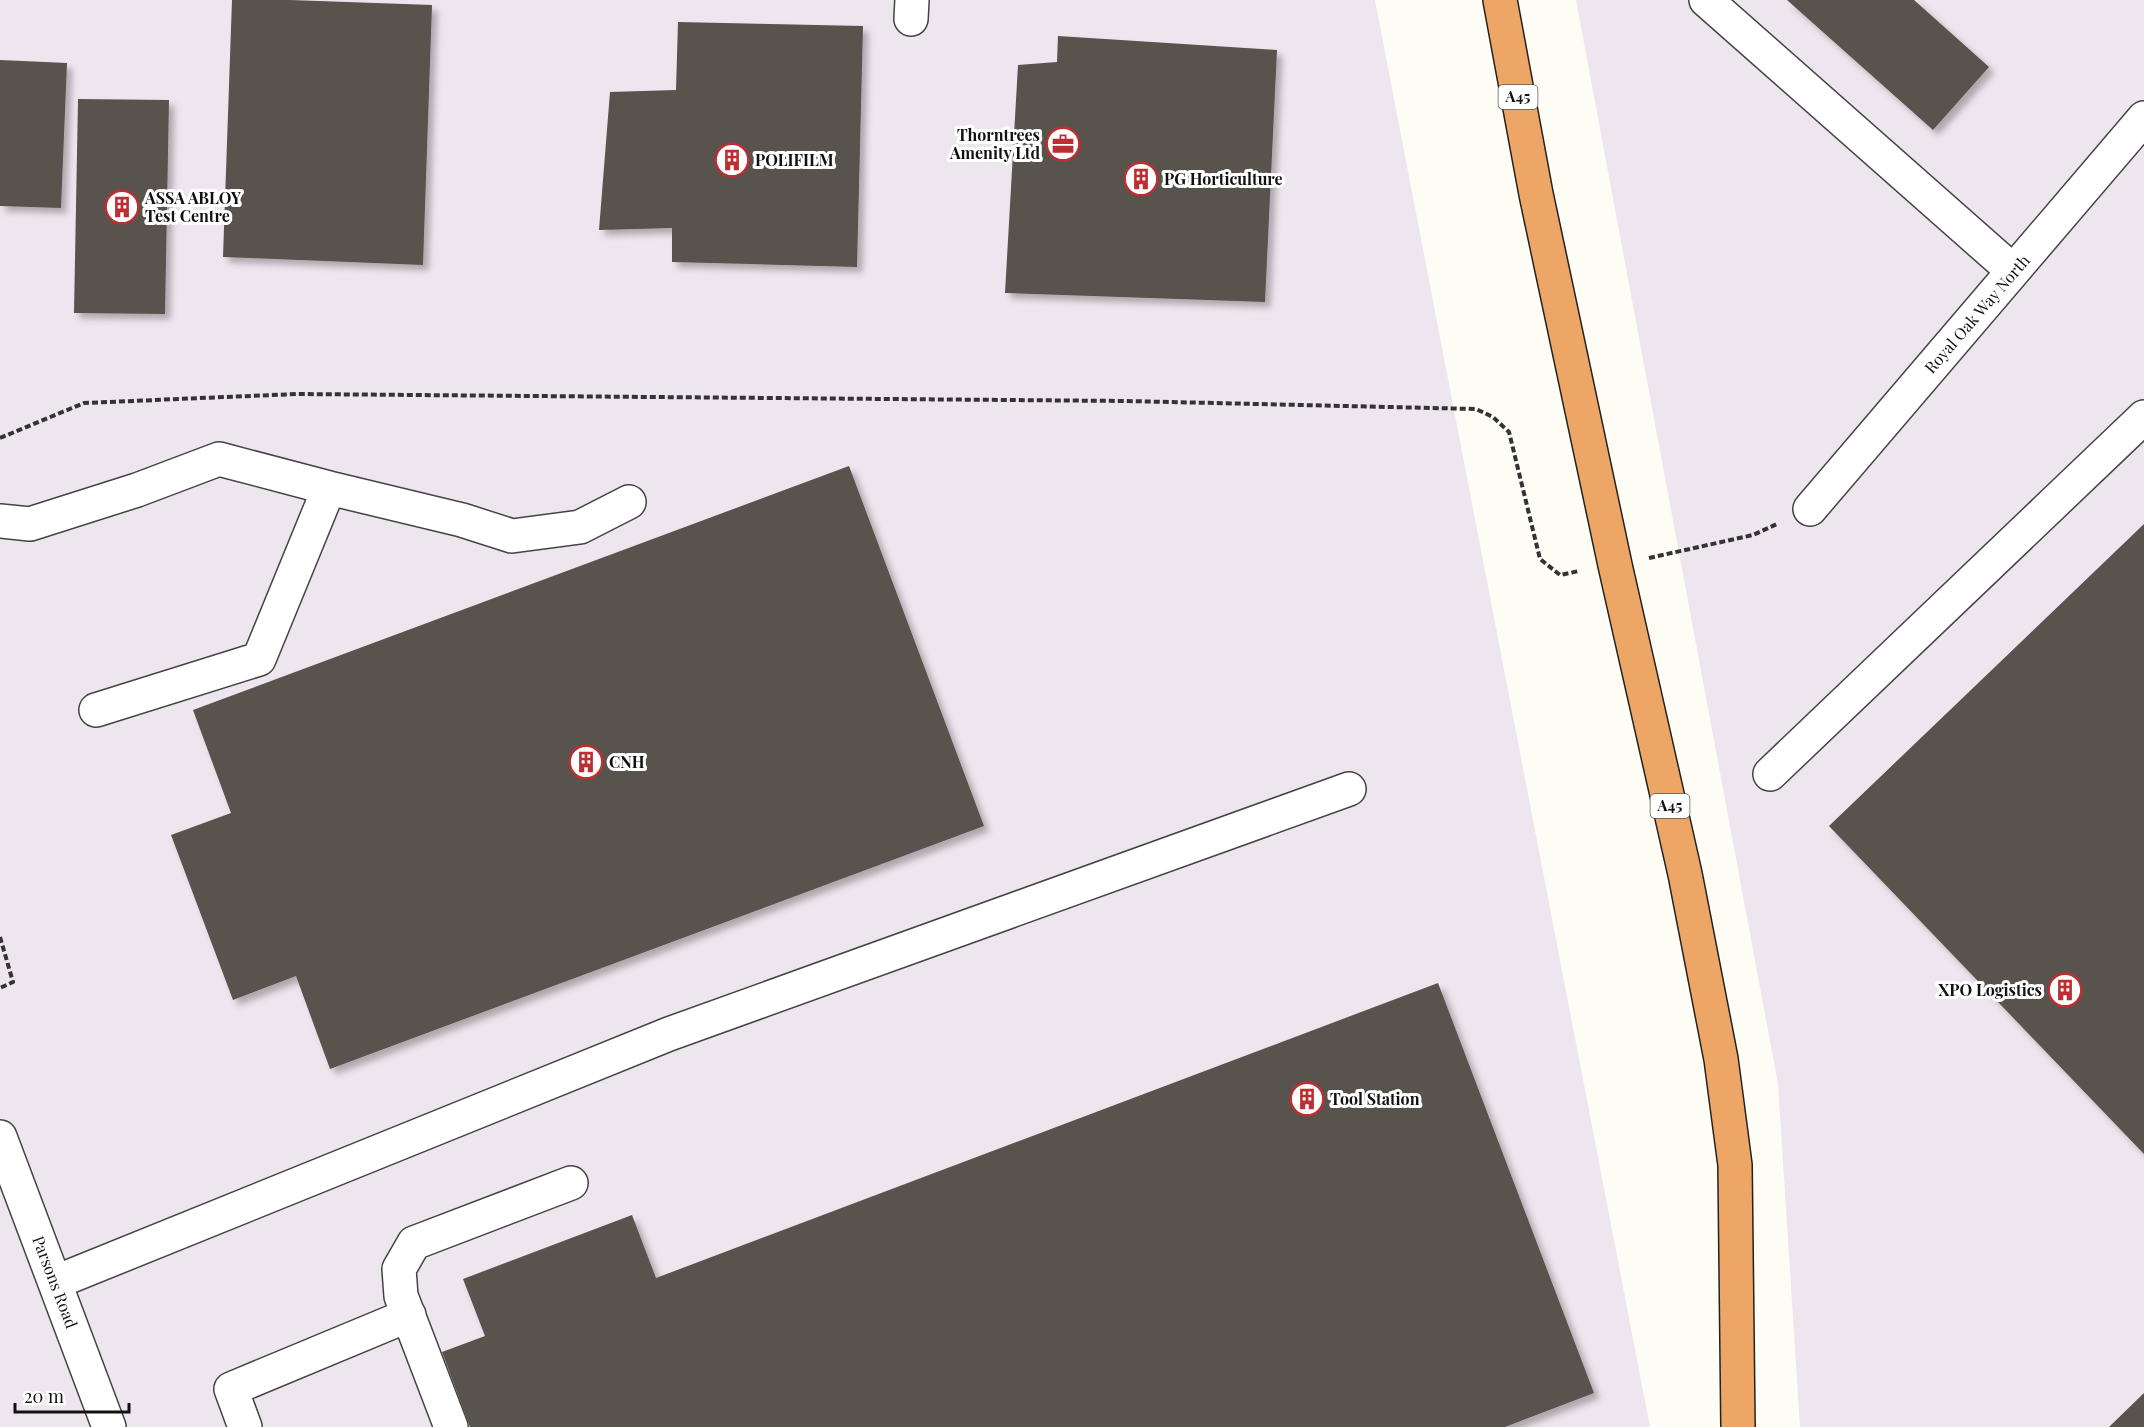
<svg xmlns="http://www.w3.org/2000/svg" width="2144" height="1427" viewBox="0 0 2144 1427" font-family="'Playfair Display',serif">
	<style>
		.industrial { fill: #eee6ee }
		.building { fill: #59524e; filter: url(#shadow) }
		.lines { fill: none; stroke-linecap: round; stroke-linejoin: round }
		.minor-casing { stroke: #444; stroke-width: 36 }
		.highway-casing { stroke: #222; stroke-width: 36 }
		.path { stroke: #333; stroke-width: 4; stroke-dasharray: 6 3; stroke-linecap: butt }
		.minor { stroke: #fff; stroke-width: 33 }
		.highway { stroke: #eda665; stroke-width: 33 }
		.labels { text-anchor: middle; stroke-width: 6; stroke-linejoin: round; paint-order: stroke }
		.shield { fill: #fff; stroke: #585858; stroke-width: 1.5 }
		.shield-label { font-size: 15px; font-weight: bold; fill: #111 }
		.poi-label { font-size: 16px; font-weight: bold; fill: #111; stroke: #fff; text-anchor: start }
		.street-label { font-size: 16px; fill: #111; stroke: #fff }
	</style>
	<defs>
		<filter id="shadow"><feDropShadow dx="5.5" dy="5.5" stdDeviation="3" flood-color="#0004"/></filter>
	</defs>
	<rect width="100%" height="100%" fill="#fefdf5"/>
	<path class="industrial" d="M0 0H1375L1650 1427H0Z
		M1576 0H2144V1427H1800L1778 1084Z"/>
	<path class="building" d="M232 0H290L432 5 423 265 223 257Z
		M1787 0H1914L1989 67 1933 130Z
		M678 22 863 26 857 267 672 262V228L599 230 610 92 676 90Z
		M1058 36 1277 50 1265 302 1005 293 1018 65 1057 62Z
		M0 60 67 63 61 208 0 206Z
		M78 99 169 100 165 314 74 313Z
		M849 466 984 826 330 1069 296 976 233 1000 171 835 231 813 193 710Z
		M2144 524V1154L1829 826Z
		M1438 983 1594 1393 1505 1427H470L442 1352 485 1336 463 1279 632 1215 656 1278Z
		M2144 1393V1427H2109Z"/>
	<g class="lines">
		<g class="minor-casing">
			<path id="minor" d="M1706 0 2013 271
				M911 19 912 0
				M329 488 462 520 512 536 580 527 629 502
				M1810 509 2144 118
				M0 521 30 524 137 490 219 459 329 488 259 659 96 710
				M1770 774 2144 417
				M0 1137 109 1427
				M56 1282 669 1034 1349 789
				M245 1427 231 1389 409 1315
				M451 1427 401 1296 399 1269 414 1243 571 1183"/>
		</g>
		<g class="highway-casing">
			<path id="highway" d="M1500 0 1536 194 1615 565 1685 874 1721 1059 1735 1165 1738 1427"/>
		</g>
		<path class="path" d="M0 438 84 403 297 394 1126 401 1476 409 1493 417 1509 432 1540 559 1560 575 1579 571
			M1649 558 1753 535 1777 524
			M0 937 13 982 0 988"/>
		<use href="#minor" class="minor"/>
		<use href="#highway" class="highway"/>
	</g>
	<defs>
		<g id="office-ring" transform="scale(1.725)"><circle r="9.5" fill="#fff" stroke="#bb2e32" stroke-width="1.5"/><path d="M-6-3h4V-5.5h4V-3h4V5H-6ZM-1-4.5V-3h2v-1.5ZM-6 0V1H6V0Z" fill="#bb2e32"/></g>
		<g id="building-ring" transform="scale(1.725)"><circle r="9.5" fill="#fff" stroke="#bb2e32" stroke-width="1.5"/><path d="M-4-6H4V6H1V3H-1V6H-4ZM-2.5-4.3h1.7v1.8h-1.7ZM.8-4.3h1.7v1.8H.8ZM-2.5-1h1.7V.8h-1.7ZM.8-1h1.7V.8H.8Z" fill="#bb2e32"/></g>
	</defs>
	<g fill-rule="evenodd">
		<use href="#office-ring" x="1063" y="144"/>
		<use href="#building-ring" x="732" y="160"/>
		<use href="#building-ring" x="1141" y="179"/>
		<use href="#building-ring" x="122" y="207"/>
		<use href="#building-ring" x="586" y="762"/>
		<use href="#building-ring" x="2065" y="990"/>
		<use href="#building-ring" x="1307" y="1099"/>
	</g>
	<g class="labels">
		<g class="shield">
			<rect x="1498.5" y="85" width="39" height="24" rx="4.5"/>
			<rect x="1650.5" y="794" width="39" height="24" rx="4.5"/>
		</g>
		<g class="shield-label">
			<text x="1518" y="102">A45</text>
			<text x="1670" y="811">A45</text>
		</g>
		<g class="poi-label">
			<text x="1040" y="141" text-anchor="end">Thorntrees<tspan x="1040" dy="18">Amenity Ltd</tspan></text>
			<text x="755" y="166">POLIFILM</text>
			<text x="1164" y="185">PG Horticulture</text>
			<text x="145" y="204">ASSA ABLOY<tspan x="145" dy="18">Test Centre</tspan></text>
			<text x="609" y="768">CNH</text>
			<text x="2042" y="996" text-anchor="end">XPO Logistics</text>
			<text x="1330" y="1105">Tool Station</text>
		</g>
		<g class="street-label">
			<text transform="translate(1977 314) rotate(-49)" y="6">Royal Oak Way North</text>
			<text transform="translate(55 1282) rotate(69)" y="6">Parsons Road</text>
		</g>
	</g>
	<path d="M15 1403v9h114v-9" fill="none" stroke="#111111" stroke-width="3"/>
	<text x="24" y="1403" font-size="18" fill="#111111" stroke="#ffffff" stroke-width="4.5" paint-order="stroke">20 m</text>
</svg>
